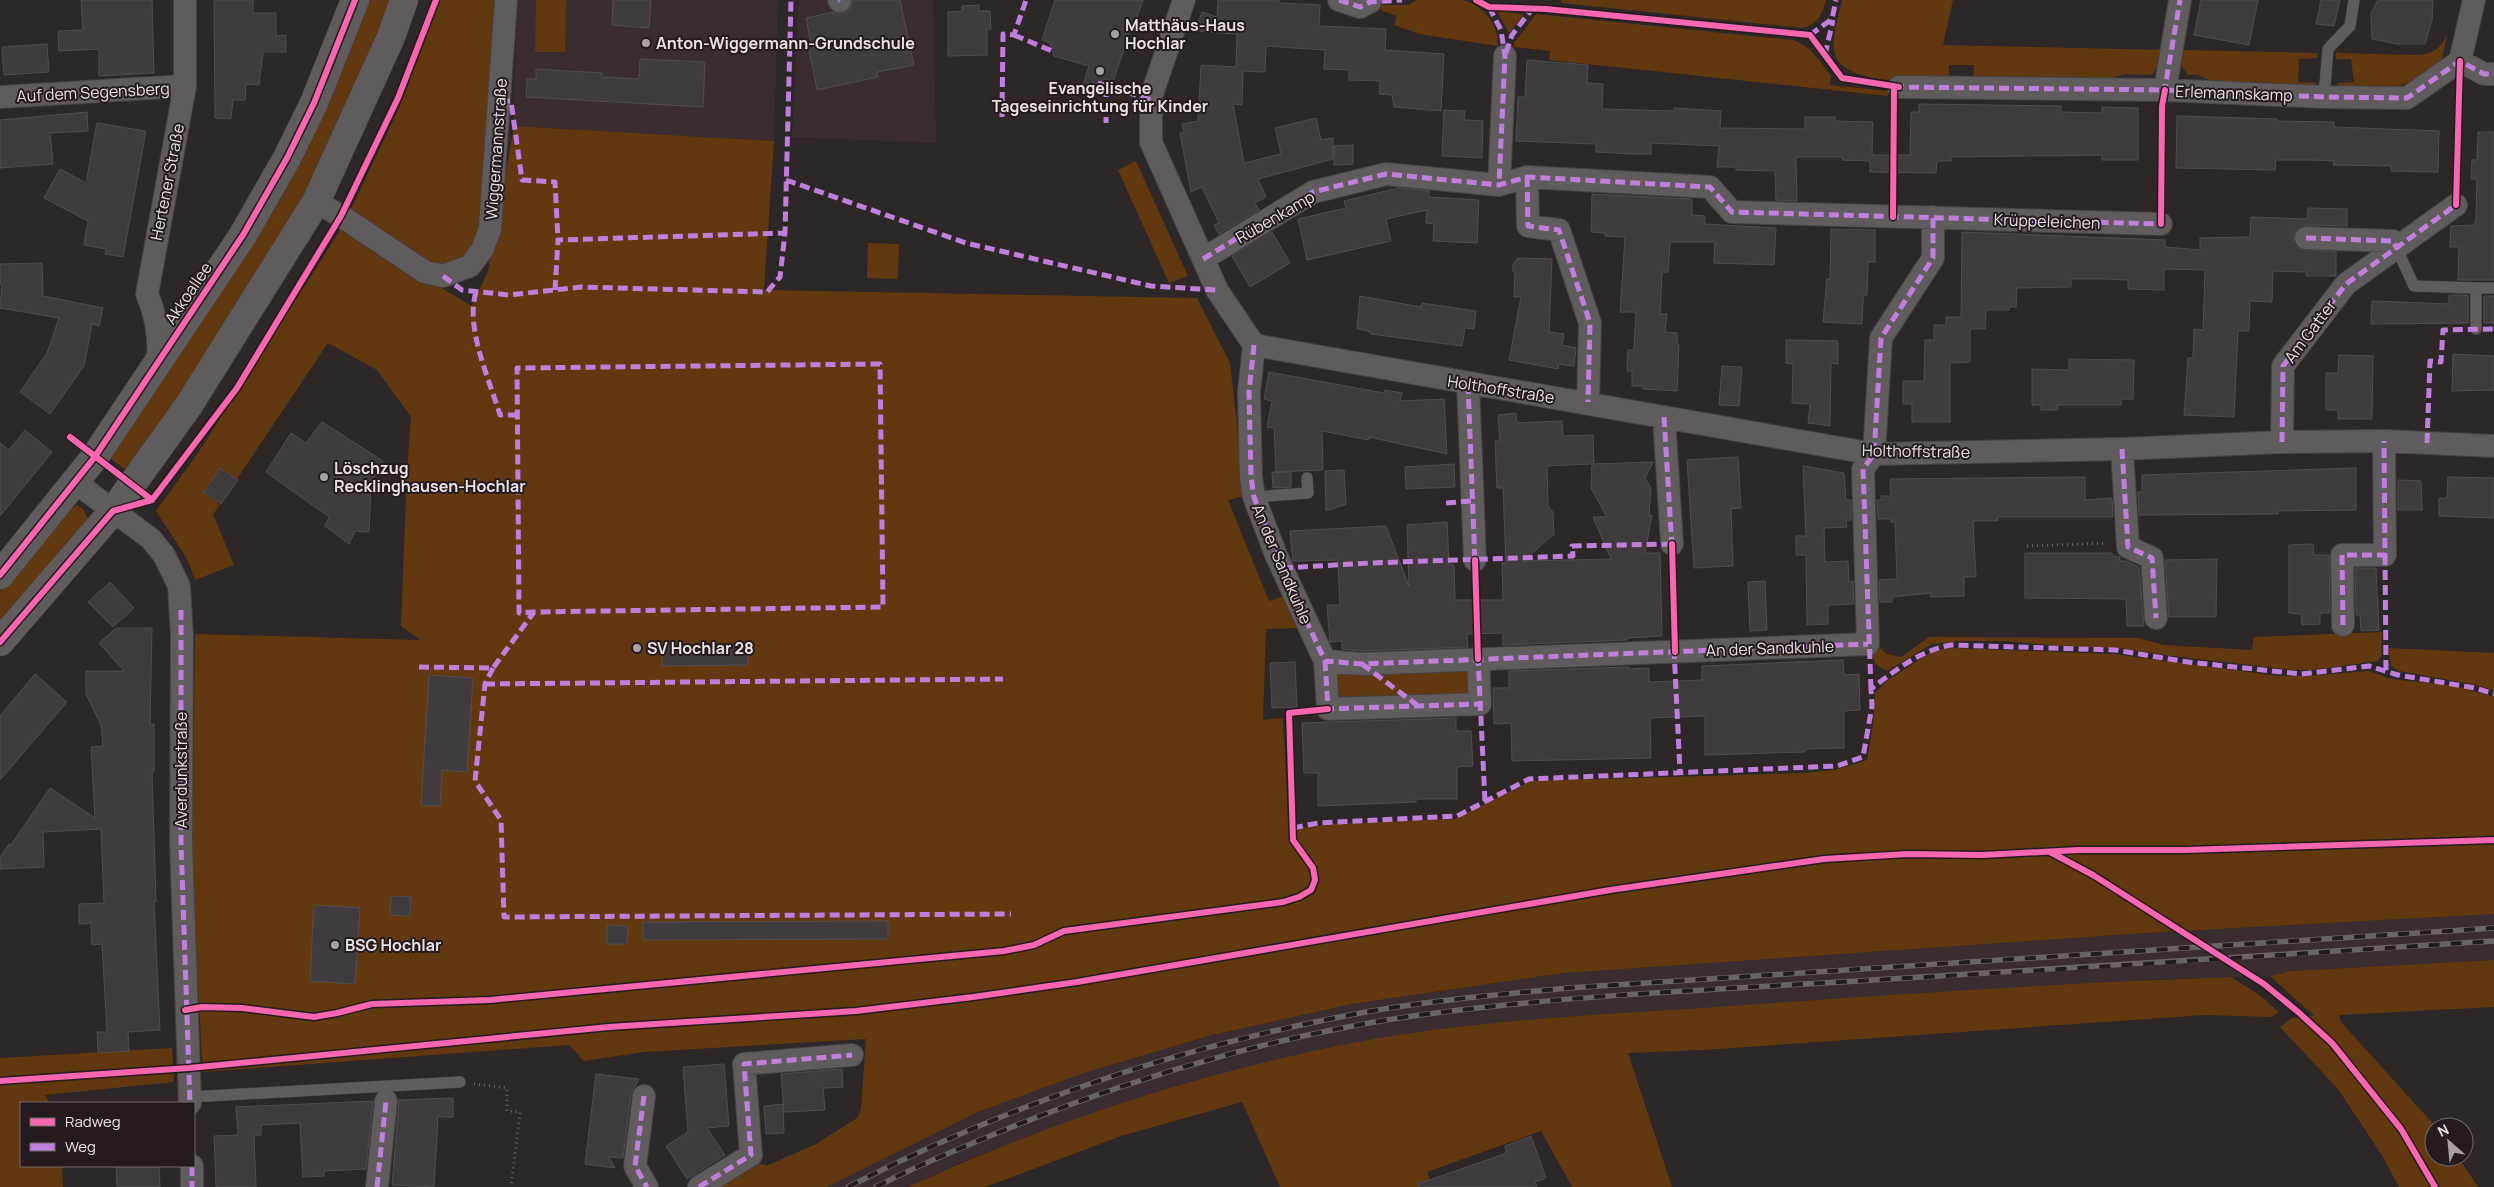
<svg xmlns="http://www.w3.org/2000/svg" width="2494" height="1187" viewBox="0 0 2494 1187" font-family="Manrope,sans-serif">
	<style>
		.built { fill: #3b2c2f }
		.green { fill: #61380f }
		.building { fill: #403c3e; stroke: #524e50; fill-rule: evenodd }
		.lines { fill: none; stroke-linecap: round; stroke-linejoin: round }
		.lane-casing { stroke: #474344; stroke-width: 12 }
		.street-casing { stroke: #474344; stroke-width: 24 }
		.secondary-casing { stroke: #474344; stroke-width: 29 }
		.path { stroke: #696566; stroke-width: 3; stroke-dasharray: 1 4; stroke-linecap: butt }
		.lane { stroke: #605c5d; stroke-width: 11 }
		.street { stroke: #605c5d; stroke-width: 22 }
		.secondary { stroke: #605c5d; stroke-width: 28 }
		.rail-casing { stroke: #696566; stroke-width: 5.5 }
		.rail { stroke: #251b1e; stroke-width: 4; stroke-dasharray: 11; stroke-linecap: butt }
		.quiet { stroke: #c07fdc; stroke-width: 5; stroke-dasharray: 10 5; stroke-linecap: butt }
		.cycleway-casing { stroke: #251b1e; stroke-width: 9 }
		.cycleway { stroke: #f766af; stroke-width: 6 }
		.poi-dot { fill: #a7a1a2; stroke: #251b1e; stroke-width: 2 }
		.labels { text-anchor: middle; stroke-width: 4; stroke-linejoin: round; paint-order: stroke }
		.poi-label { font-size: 16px; font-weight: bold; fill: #e9e2e4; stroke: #251b1e; text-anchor: start }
		.street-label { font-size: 16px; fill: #e9e2e4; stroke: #251b1e }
	</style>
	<rect width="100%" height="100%" fill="#2d2728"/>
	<path class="built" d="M516 0H778L774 141 514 126Z
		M800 0H933L936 143 792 137 799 1Z
		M2494 914V960L2291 971 2270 976 2163 979 1597 1015 1463 1026 1353 1043 1040 1133 964 1161 908 1187H827L978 1112 1087 1072 1212 1035 1352 1004 1564 973 2146 933Z"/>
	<path class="green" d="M362 0H390L357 83 318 167 291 220 187 387 127 471 107 456Z
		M440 0H497L482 213C475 245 469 267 431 263L350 211 401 104Z
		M536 0H566L565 52H535Z
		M1417 0C1431 0 1447 0 1461 0 1482 3 1499 25 1498 46L1419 34 1394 25 1397 16 1372 7 1373 5H1409Z
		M1561 0H1826C1823 14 1817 25 1802 28L1562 3Z
		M1842 0H1953L1943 45 2168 50 2152 75 2124 74 2091 85 1973 82 1974 65H1949V81C1921 81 1839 87 1834 50 1832 34 1839 15 1842 0Z
		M1497 11 1522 14 1523 16 1509 33Z
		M1536 14 1793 40C1813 48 1818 59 1831 76L1830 85 1888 91V96L1549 60 1550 51 1514 47V43Z
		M2447 35 2441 65C2403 90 2385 90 2341 89L2336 83 2354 82 2351 59H2336V53L2420 55C2435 52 2441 48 2447 35Z
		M2184 50 2317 53V58L2299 59 2298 82 2316 83 2311 89 2229 88 2198 75H2188L2181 65Z
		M514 126 774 141 764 290 1197 298 1230 363 1245 496 1228 500 1269 601 1285 596 1298 628 1266 629 1263 720 1283 718 1289 833 1308 827 1331 824 1455 819 1531 781 1803 773 1835 770 1867 760 1873 725 1875 693 1888 680 1933 651 1951 648 2114 654 2278 676H2307L2368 671 2391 679 2456 686 2494 697V914L2146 933 1564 973 1352 1004 1212 1035 1087 1072 978 1112 827 1187H713L748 1163 768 1165 816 1144 857 1118 861 1109 866 1039 644 1052 584 1061 569 1045 203 1072 192 887 195 634 420 640 401 626 407 471 411 417 377 370 328 343 237 479 220 469 204 492 220 505 213 514 234 565 195 580 186 557 156 511 198 453 341 229 472 306 488 271Z
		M1136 161 1188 276 1169 283 1118 170Z
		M868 243 899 244 898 279 867 278Z
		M77 505 84 510 88 520 0 627C0 617 0 602 0 592 3 582 68 508 77 505Z
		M2382 632 2381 656 2378 661 2311 670H2292L2164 655 2120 648 2060 646 2004 641H1961L1932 644 1887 671 1875 664 1872 653 1874 641 1886 654 1901 657 1929 637 2139 638 2163 645 2252 650 2254 637Z
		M2389 648 2494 653V691L2477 685 2399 671 2391 666Z
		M1473 668 1474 700 1340 705 1335 673Z
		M2494 960V1007L2339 1015 2341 1022 2436 1127H2434V1157H2458L2478 1187H2399L2383 1157 2338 1089 2280 1027 2292 1018 2314 1016 2270 976 2291 971Z
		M2231 977 2258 994 2279 1012 2271 1017 2205 1015 1703 1050 1628 1053 1672 1187H1572L1541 1131 1427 1172 1432 1187H1280L1242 1102 1121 1136 985 1187H908C1049 1122 1200 1073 1352 1043 1472 1020 1595 1015 1716 1007 1888 995 2059 983 2231 977Z
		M172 1048 174 1082 45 1095 50 1103H21V1166H62L63 1187H0V1058Z"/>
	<path class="building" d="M81 0H152L154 73 99 76V49L59 51 58 31 83 30Z
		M214 0H253V13H276V36L286 35V52H263L259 85 246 84 245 100H233L231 119 215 118Z
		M613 0H651L649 28 612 25Z
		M853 0H900L914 65 877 72 878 77 817 90 808 44H811L806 18 834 12 844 13 850 10Z
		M1055 0H1143L1135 22H1133L1113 82 1105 79 1081 91 1089 66 1054 56 1050 43 1042 40Z
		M1218 0H1279V3L1320 5 1319 26 1386 29 1385 50 1444 54 1441 111 1394 107 1392 95 1379 94 1380 81 1349 80V70L1324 69 1325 50 1266 46 1265 72 1243 71 1242 105 1233 104 1244 163 1281 154 1275 128 1316 118 1321 140 1333 138V159L1258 179 1266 197 1255 203 1259 210 1219 234 1214 225 1219 223 1202 187 1191 192 1180 133H1184L1182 124 1198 121 1201 65 1236 67 1237 34 1195 31 1202 12 1217 17Z
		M2201 0H2258L2249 45 2194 35Z
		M2321 0H2340L2334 26 2316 24Z
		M2378 0H2433L2432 20 2425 44H2397L2372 39 2371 13Z
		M979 5V11H990L991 29H987V55L948 56V12L962 11V6Z
		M47 44 49 72 4 75 2 47Z
		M640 59 705 62 703 107 526 97 527 79H536V69L602 73V77L639 79Z
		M1527 60 1588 65 1587 83 1603 84 1602 109 1674 111V108L1721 111 1720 128 1805 129V117H1835V121L1873 122 1872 155H1910L1911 112H1919V104L2061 106V112L2102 113V107L2138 108V160H2102V155L1951 157V161H1937L1936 173 1870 172V161L1842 160V157H1796L1797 201 1776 200 1775 171 1736 170V167H1717L1719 146 1651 143V154H1634L1596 152V144L1516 141 1518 97H1525Z
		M1444 110 1465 111 1464 120 1483 121 1482 158 1442 156Z
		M87 112 88 131 50 133 53 164 0 168V120Z
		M2177 116 2277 119V121L2334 122V127L2439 131 2438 172 2391 171V166L2333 165 2334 161 2313 160H2276L2275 170 2176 168Z
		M97 123 146 131 123 257 105 254 106 249 84 245 88 221 44 198 60 169 86 183Z
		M2478 132H2494V280H2458L2459 247H2450L2451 226 2474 225 2476 219 2477 179H2471L2472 160H2477Z
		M1353 145V164L1334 165V146Z
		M1399 188 1429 191V197L1479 200 1477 243 1433 241 1434 224 1426 223 1427 210 1386 219 1391 241 1307 260 1298 219 1346 208 1344 201Z
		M1592 194 1692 199V215L1705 216V224L1776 228 1774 265 1714 263 1715 242H1670L1668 272H1662L1660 314H1667L1665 332 1677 333V344H1679L1677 391 1643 389V386H1632V371H1627L1628 350H1634L1636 312H1620L1625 237 1605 236V233L1591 232Z
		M2308 208 2347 209V226L2306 225 2295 231 2293 237 2294 244 2300 249 2336 252V276H2306V272L2273 271 2272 302 2250 301 2249 331H2238L2234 417 2184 415 2188 358H2193L2194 329 2203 330 2205 270 2164 269V290L2128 289V280L2109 279H2071V287L2017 288 2016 307H2009V310H1986L1985 329H1970V362L1950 363V422H1912V404H1903V381H1924L1925 340H1934V325H1946V317H1961L1962 232 2165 240V247L2200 250V238L2250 237 2251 217 2307 219Z
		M1831 229 1875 230V262H1868L1867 295H1864L1863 302 1862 324 1823 322 1827 279H1830Z
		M1272 232 1290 263 1250 287 1232 256Z
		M1518 258 1552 259 1549 332 1564 334 1562 345 1576 348 1574 366 1559 364 1558 369 1509 360 1521 297H1514L1515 274 1513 271V264Z
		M42 263 43 296 103 308 99 326 92 324 84 366 50 414 20 392 47 353 59 318 0 308 2 285 0 284V264Z
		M2449 295H2468V323L2371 324 2372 301 2449 304Z
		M1360 296 1421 307 1422 303 1476 311 1474 329 1465 328 1462 346 1371 334 1368 331 1357 329Z
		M2484 296H2494V323H2484Z
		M1786 340 1838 341V364L1831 363 1830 426 1808 423 1810 404 1792 403 1793 364 1786 363Z
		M2453 354 2494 356V390L2452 391Z
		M2339 355 2373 356 2372 419H2338V410H2326V373H2338Z
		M2069 359 2134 360 2133 399H2121V405H2058V410H2041V405H2032V369L2069 370Z
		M1722 366 1742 367 1739 406 1719 405Z
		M1269 372 1384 393 1385 390 1402 393 1400 401 1444 399 1447 454 1369 437V440L1322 431 1323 470 1276 472 1274 428 1267 427 1272 401 1264 399Z
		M1516 413 1517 423 1562 421 1563 436 1593 435 1594 464 1653 462 1645 478 1651 488 1649 516 1652 515 1645 553H1660L1662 636 1627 638V640L1503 645V633L1467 634 1468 647 1362 651 1342 649V641L1330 642 1327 605H1340L1338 560 1293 561 1290 531 1386 526 1409 586 1407 525 1447 522 1449 565H1454L1455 600H1503L1502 563H1506L1503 488H1497L1495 441H1500L1498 415ZM1592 464 1591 488 1607 517H1593L1611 559 1523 561 1554 534 1553 512 1548 506 1547 466Z
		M322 422 383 461 371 483 369 532 355 531 349 544 325 526 329 517 266 472 291 433 306 443Z
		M25 430 52 452 0 516V443L9 450Z
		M1738 457 1741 508 1731 509 1733 566 1694 568 1687 460Z
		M1454 464 1455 487 1406 489 1405 467Z
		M1803 466 1844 473 1846 500H1851V520H1846L1847 527 1824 528 1825 562 1848 561 1849 582 1853 581 1854 604 1828 605V624L1807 625 1806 555H1796V536H1806Z
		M220 468 238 480 221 504 204 492Z
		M2356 468V510L2278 511V514L2139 515 2138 492H2142V475Z
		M1344 470 1346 504 1326 511 1325 471Z
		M1272 472H1291V487L1273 488Z
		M2085 477V500L2112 498 2113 517H1998V521H1973L1976 577H1964V596L1931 597 1930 593 1892 597V602H1880L1879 580 1897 579 1895 522H1891V519H1878L1877 500H1881V496H1891L1890 479Z
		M2448 477 2494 478V518L2439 516V498H2447Z
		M2398 480 2421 481 2422 510H2398Z
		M2313 544 2314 555H2329L2330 613H2320V624L2302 625 2301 614 2289 613V545Z
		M2025 553H2112V556L2120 557V561H2126L2139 567 2144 626H2127L2126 599 2025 598Z
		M2217 559 2216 617H2169L2165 560Z
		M2355 568H2376L2379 630 2361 631 2360 615H2356Z
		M1765 581 1767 630 1750 631 1748 582Z
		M110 582 134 608 113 627 88 602Z
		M116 628H152L150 724H154V771L152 772 156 902H154L160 1030 128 1032 129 1051 98 1053 97 1032H107L102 944 92 945 91 923 79 924V904L104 903 101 829 43 832 44 867 0 869V857L9 844 11 845 50 788 95 818 91 747 103 746 101 725 86 694V671H124L99 643Z
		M747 647 748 665 662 666V648Z
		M1843 660 1844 675 1859 674 1860 710 1844 711V748L1805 749V752L1705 755V716L1675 717 1650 718 1651 758 1512 761 1511 723 1494 724 1493 688H1509V671L1629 667V669L1649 668V682L1702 680V666Z
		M1295 662 1297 707 1272 708 1270 663Z
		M35 674 67 702 0 780V716Z
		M429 675 473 678 467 772 442 770 440 806 421 805Z
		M1456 718V731H1471L1473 766 1457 767V799H1416V802L1318 806V773H1304L1302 723Z
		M391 896 411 897 410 916 390 915Z
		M314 905 360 908 355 984 310 981Z
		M888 921V939L643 940V922Z
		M607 925 628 926 627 944H607Z
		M724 1064 729 1126 707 1128 725 1155 687 1179 666 1146 688 1132 683 1067Z
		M842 1069 843 1087 823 1088 825 1110 784 1112 781 1074Z
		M596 1074 639 1079 631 1094 623 1158 609 1157 615 1168 585 1164Z
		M453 1098V1117H438L434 1187 392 1185 399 1100Z
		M373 1101 366 1169 324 1171V1176L303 1177 300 1123 261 1125V1135H254L256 1187H216L214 1136 238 1135 236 1107Z
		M783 1104 784 1133 766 1134 764 1106Z
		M1531 1136 1546 1178 1535 1182 1537 1187H1419L1418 1184 1507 1153 1505 1146Z
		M116 1166H159L160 1187H117Z"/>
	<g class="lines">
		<g class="lane-casing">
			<path id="lane" d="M2324 97 2328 49 2350 26 2354 0
				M2397 249 2414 286 2476 288
				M2476 329V288H2494
				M1254 497 1308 493 1307 478
				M190 1097 460 1082"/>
		</g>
		<g class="street-casing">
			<path id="street" d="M839 0 840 1
				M1184 0 1151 97V142L1217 290 1254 345 1874 454 2122 449 2282 442 2384 441 2494 446
				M1339 0 1360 7 1370 2
				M2460 61 2474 0
				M1899 87 2165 90 2324 97 2407 98 2460 61 2484 74H2494
				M2165 90 2180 0
				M0 97 185 86
				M1527 177 1528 226 1559 230 1590 323 1588 402
				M1499 185 1505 56
				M316 202 341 216 425 272 443 276 470 266 482 250 490 229 506 0
				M2306 238 2393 241 2397 249
				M1203 259 1313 192 1386 174 1499 185 1527 177 1710 187 1732 212 2161 224
				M1254 345 1249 392 1251 477 1254 497 1276 555 1325 661 1362 664 1868 644 1863 469 1874 454 1881 338 1933 258V217
				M158 363C160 338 157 317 147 294L185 86V0
				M1468 384 1475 560
				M1664 417 1672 544
				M2282 442 2283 366 2346 284 2456 205
				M2122 449 2128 547 2152 558 2156 618
				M75 482 151 539 164 555 179 586 182 636 181 843 190 1103
				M2343 625 2342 555H2385L2384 441
				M1325 661 1328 709 1480 704 1478 659
				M644 1096 635 1166 647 1187
				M192 1166V1187
				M377 1187 386 1101
				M699 1187 751 1155 744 1064 852 1055"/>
		</g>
		<g class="secondary-casing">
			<path id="secondary" d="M0 575 94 458 243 235 287 158 314 103 355 0
				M0 642 113 511 189 405 316 202 391 37 404 0"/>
		</g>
		<path class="path" d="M2027 546 2107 543
			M474 1084 507 1088V1111L520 1112 511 1187"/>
		<use href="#lane" class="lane"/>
		<use href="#street" class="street"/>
		<use href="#secondary" class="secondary"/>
		<g class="rail-casing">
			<path id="rail" d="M848 1187C1005 1106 1176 1048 1350 1015 1422 1001 1495 995 1568 988L2494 928
				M876 1187C915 1166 957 1150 997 1133 1143 1073 1304 1027 1460 1010 1603 993 1747 988 1890 979 2092 968 2293 954 2494 941"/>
		</g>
		<use href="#rail" class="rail"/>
		<path class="quiet" d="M839 0 840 1
			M1339 0 1360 7 1370 2 1402 0
			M1489 7 1501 30 1505 56 1499 185
			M1014 35 1052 51
			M1810 35 1832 19 1836 0
			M1506 53 1512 35 1532 9
			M1825 55 1833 20
			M1098 83 1151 100
			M1106 87V123
			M1894 87 2165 90 2324 97 2407 98 2460 61 2484 74H2494
			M2164 94 2180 0
			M500 101H511L522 180 555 182 558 240
			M1002 117 1003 34 1014 35 1026 0
			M1527 177 1528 226 1559 230 1590 323 1588 402
			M786 180 966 243 1151 286 1217 290
			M2306 238 2393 241 2397 249
			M1203 259 1313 192 1386 174 1499 185 1527 177 1710 187 1732 212 2161 224V221
			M443 276 462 290 509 295 581 287 767 292 780 277 785 233 791 0
			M555 290 558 240 785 233
			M476 292C465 328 489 378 500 415H518
			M1254 345 1249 392 1251 477 1254 497 1276 555 1325 661 1362 664 1868 644
			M1468 384 1475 564
			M1664 417 1672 547
			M2282 442 2283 366 2346 284 2456 205V202
			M2427 443 2430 361 2441 362 2443 330 2494 329
			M2122 449 2128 547 2152 558 2156 618
			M1446 503 1471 501
			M2385 555 2386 670
			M1283 568 1370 563 1573 556 1572 546 1672 544
			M181 610V843L190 1103
			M2343 625 2342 555H2385L2384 441
			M1674 649 1680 772
			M1478 656 1485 802
			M1325 661 1328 709
			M1362 664 1417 705
			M419 667 493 668 534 612 883 607 880 364 517 368 519 613 534 612
			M493 668 485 684 475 781 501 820 504 917 1011 914
			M485 684 1003 679
			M1871 689 1863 469 1874 454 1881 338 1933 258V217
			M1324 709 1480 704
			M1293 828 1318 823 1457 816 1529 779 1837 766 1863 757 1872 706 1871 689C1894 671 1921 650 1951 645L2115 650 2188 662 2301 674 2369 666 2398 675 2475 688 2494 694
			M644 1096 635 1166 647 1187
			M192 1166V1187
			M377 1187 386 1101
			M699 1187 751 1155 744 1064 852 1055"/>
		<g class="cycleway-casing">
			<path id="cycleway" d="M1476 0 1489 7 1546 9 1810 35 1842 78 1899 87
				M2456 205 2460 61
				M1893 217 1894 87
				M2161 224 2162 106 2165 90
				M70 437 152 500
				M1672 544 1675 652
				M1475 560 1478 659
				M0 575 94 458 243 235 287 158 314 103 355 0
				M0 642 113 511 152 500 237 388 341 216 398 98 436 0
				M2050 852 2093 875 2264 984 2297 1011 2332 1043 2401 1129 2435 1187
				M185 1010 202 1007 242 1008 314 1017 337 1013 372 1004 490 1000 1004 951 1034 945 1064 931 1283 902 1299 897 1311 890 1315 880 1313 868 1293 840 1289 713 1328 709
				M0 1081 189 1068 609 1027 856 1011 973 997 1077 982 1610 890 1824 859 1908 854 1982 855 2078 850H2185L2494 840"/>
		</g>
		<use href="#cycleway" class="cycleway"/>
	</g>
	<g class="poi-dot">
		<circle cx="1115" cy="34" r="5"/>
		<circle cx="646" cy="43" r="5"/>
		<circle cx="1100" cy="71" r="5"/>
		<circle cx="324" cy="477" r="5"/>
		<circle cx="637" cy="648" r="5"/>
		<circle cx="335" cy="945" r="5"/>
	</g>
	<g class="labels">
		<g class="poi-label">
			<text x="1125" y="31">Matthäus-Haus<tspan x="1125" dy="18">Hochlar</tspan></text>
			<text x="656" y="49">Anton-Wiggermann-Grundschule</text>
			<text x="1100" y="94" text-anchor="middle">Evangelische<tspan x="1100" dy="18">Tageseinrichtung für Kinder</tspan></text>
			<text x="334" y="474">Löschzug<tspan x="334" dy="18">Recklinghausen-Hochlar</tspan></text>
			<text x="647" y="654">SV Hochlar 28</text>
			<text x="345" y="951">BSG Hochlar</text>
		</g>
		<g class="street-label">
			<text transform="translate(93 92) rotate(-3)" y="6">Auf dem Segensberg</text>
			<text transform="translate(2234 93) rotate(2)" y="6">Erlemannskamp</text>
			<text transform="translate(496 149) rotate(-86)" y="6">Wiggermannstraße</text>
			<text transform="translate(167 182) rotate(-79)" y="6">Hertener Straße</text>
			<text transform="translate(1275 217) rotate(-30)" y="6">Rübenkamp</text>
			<text transform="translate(2047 221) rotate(2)" y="6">Krüppeleichen</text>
			<text transform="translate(188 293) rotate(-56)" y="6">Akkoallee</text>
			<text transform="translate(2310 331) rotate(-53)" y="6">Am Gatter</text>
			<text transform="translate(1501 389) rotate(9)" y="6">Holthoffstraße</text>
			<text transform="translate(1916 451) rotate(1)" y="6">Holthoffstraße</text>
			<text transform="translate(1282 564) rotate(67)" y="6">An der Sandkuhle</text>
			<text transform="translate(1770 648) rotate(-2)" y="6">An der Sandkuhle</text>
			<text transform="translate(181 770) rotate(-90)" y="6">Averdunkstraße</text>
		</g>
	</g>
	<rect x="20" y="1102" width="175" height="65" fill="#251b1e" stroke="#736b6d"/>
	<rect x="30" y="1118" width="25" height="8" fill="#f766af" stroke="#736b6d"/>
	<text x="65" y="1127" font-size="15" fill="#e9e2e4">Radweg</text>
	<rect x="30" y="1143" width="25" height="8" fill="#c07fdc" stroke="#736b6d"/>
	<text x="65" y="1152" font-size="15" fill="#e9e2e4">Weg</text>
	<g transform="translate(2449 1142) rotate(333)"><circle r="24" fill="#251b1e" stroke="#736b6d"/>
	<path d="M0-4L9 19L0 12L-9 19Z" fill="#a7a1a2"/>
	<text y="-8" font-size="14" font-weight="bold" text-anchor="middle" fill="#e9e2e4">N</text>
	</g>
</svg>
